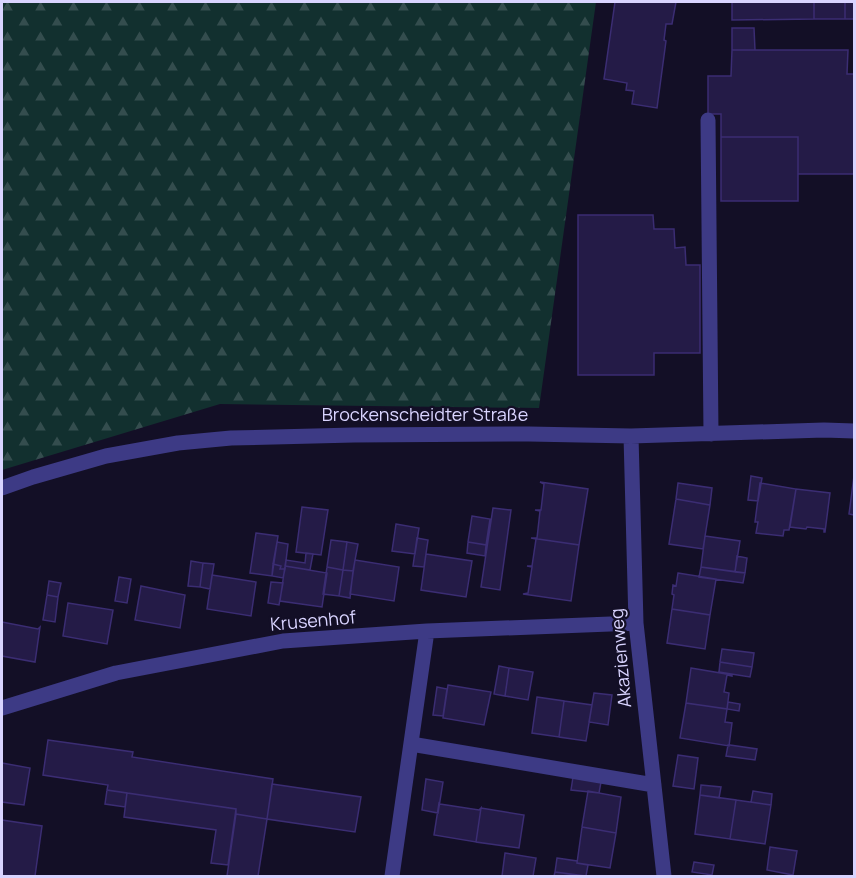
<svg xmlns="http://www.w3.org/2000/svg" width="856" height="878" viewBox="0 0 856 878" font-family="Manrope,sans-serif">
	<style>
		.forest { fill: url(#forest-firs) }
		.building { fill: #241b47; stroke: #3b2d73; stroke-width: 1.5 }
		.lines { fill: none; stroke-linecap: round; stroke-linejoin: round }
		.minor { stroke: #3d3a85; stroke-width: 15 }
		.labels { text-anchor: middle; stroke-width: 4.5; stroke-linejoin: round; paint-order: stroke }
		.street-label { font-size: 18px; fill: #d9d4ff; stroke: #130f26 }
	</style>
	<defs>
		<pattern id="forest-firs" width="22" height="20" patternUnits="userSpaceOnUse" patternTransform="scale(1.5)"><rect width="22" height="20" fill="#12302f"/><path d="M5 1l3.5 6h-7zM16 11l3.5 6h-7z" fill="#344d4e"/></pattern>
	</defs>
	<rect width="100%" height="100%" fill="#130f26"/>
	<path class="forest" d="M2 2H596L539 408 220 404 2 470Z"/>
	<path class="building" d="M615 2H676L672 24H666L664 40 666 41 657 108 632 104 634 91 626 90 627 83 604 79Z
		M732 2H814V19L732 20Z
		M814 2H845V19H814Z
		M845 2H854V19H845Z
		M732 28H754L755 50H732Z
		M732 50H848L847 74H854V174H798V137H721V114H708V76H731Z
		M721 137H798V201H721Z
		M578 215H653L654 229H674L675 248 685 247 686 265H700V353H654V375H578Z
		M751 476 762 478 758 501 748 500Z
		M854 476V515L849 514Z
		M540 482 588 489 579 545 531 538H537L540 511 535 510H541L544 484Z
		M678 483 712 488 710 505 676 499Z
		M760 483 796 489 789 530H784L783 536 756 533 758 522H755Z
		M796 489 830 493 825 532H824V529L807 527 806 529 790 527Z
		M676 499 710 505 703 549 669 544Z
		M302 507 328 510 321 555 296 552Z
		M493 508 511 510 500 590 481 587Z
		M472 516 490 519 486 545 468 542Z
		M396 524 419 528 415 554 392 551Z
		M256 533 278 536 272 576 250 573Z
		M705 536 740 541 735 572 701 567Z
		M417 538 428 540 424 567 413 566Z
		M531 538 579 545 571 601 523 594 528 593 532 567 527 566H532L536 539Z
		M331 540 347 542 343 570 327 567Z
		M277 542 288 544 285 569H280L281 566 273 564Z
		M347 542 358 544 353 571 343 570Z
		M468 542 486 545 485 556 467 553Z
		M306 553 313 554 310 570 285 566 286 560 305 563Z
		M426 554 472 561 466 597 421 590Z
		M737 556 747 558 745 573 735 572Z
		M355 560 399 567 394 601 350 594Z
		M191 561 203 563 200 587 188 586Z
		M203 563 214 564 210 589 200 587Z
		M273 564 281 566 280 569H285L283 578 272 576Z
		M285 566 327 573 322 607 280 601Z
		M327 567 343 570 339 596 323 594Z
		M701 567 745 573 743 583 699 577Z
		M343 570 353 571 350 598 339 596Z
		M678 573 716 579 710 615 672 609 674 595 672 594 673 585 676 586Z
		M212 575 256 582 251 616 207 609Z
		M119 577 131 579 127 603 115 601Z
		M49 581 61 583 58 597 47 595Z
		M271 582 283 583 279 605 268 603Z
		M141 586 185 595 180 628 135 620Z
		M47 595 58 597 55 622 43 620Z
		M68 603 113 610 107 644 63 636Z
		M672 609 710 615 705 649 667 643Z
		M2 622 38 629 40 627 35 662 2 656Z
		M722 649 754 653 752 667 720 662Z
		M720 662 752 667 750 677 719 672Z
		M499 666 509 668 505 696 494 694Z
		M509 668 533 672 528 700 505 696Z
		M691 668 732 675V676L727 675 724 692 729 693 727 709 686 703Z
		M448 685 491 692 484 725 443 718Z
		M437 687 447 689 443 716 433 715Z
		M594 693 612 695 608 725 589 722Z
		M537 697 564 701 559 737 532 733Z
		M564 701 592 705 586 741 559 737Z
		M728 702 740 704 739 711 727 709Z
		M686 703 727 709 725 722 732 723 729 746 680 738Z
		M48 740 133 752 132 757 273 779 267 819 236 814V809L107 790 108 785 43 775Z
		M728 745H730L757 749 755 760 726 756Z
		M678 755 698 758 694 789 673 786Z
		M2 763 30 768 24 805 2 802Z
		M573 777 601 782 599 793 571 790Z
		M426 779 443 782 438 813 422 810Z
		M272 784 361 797 355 832 267 819Z
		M701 785 721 787 719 798 700 795Z
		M107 790 127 793 125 807 105 804Z
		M588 791 621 797 616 833 582 827Z
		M753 791 772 794 771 805 751 802Z
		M127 793 236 809 228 865 211 863 216 830 124 817Z
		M700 795 736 800 730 839 695 834Z
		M736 800 771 805 765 844 730 839Z
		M439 803 440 804 479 810 481 808 476 842 434 835Z
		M481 808 524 815 519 848 476 842Z
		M236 814 267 819 258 876H227Z
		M2 820 42 826 35 876H2Z
		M582 827 616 833 610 868 577 863Z
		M770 847 797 851 793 875 767 870Z
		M505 853 536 858 533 876H502Z
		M557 858 577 861V863L588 865 586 876 555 872Z
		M694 862 714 865 712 875 692 872Z
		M555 872 582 876H554Z"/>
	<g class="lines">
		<path class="minor" d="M708 120 711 434
			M631 436 636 623 664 876
			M2 488 33 477 106 456 178 443 231 438 354 435 529 434 631 436 824 430 854 431
			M2 708 116 673 283 641 427 631 636 623
			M411 744 654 785
			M392 876 427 631"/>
	</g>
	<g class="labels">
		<g class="street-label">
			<text x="425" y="421">Brockenscheidter Straße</text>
			<text transform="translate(313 621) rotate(-5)" y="6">Krusenhof</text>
			<text transform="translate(621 658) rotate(-95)" y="6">Akazienweg</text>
		</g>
	</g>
	<rect width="856" height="878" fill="none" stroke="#d9d4ff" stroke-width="6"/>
</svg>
